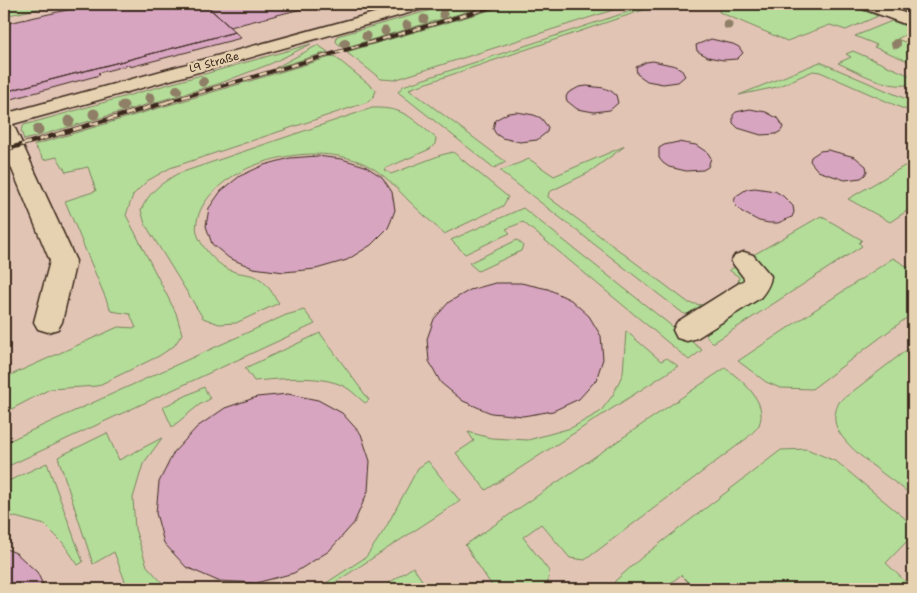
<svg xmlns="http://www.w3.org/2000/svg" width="917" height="593" viewBox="0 0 917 593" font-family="'Shantell Sans',sans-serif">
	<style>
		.built { fill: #e2c4b5; fill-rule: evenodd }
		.green { fill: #b4dd99; stroke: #78845c }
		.building { fill: #d8a5c1; stroke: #3b2a1e }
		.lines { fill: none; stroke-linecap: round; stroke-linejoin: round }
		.minor-casing { stroke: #3b2a1e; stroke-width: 3 }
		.minor { fill: #e6d1b0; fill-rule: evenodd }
		.rail-far1-casing { stroke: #3b2a1e; stroke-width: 4 }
		.rail-casing { stroke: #3b2a1e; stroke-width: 4.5 }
		.rail-far1 { stroke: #e6d1b0; stroke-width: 2.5; stroke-dasharray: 8; stroke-linecap: butt }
		.rail { stroke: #e6d1b0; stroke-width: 3; stroke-dasharray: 9; stroke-linecap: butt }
		.tree { fill: #8f7f66 }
		.labels { text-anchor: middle; stroke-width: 4.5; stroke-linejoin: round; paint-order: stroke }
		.far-street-label { font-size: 11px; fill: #3b2a1e; stroke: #e6d1b0 }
	</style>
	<rect width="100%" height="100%" fill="#e6d1b0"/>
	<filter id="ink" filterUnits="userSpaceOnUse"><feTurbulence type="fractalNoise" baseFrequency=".02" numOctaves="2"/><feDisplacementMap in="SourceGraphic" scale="10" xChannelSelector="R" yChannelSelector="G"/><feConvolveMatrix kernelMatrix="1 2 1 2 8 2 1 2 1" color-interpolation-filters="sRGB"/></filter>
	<g filter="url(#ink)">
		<path class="built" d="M4 4H453L338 36 343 47 493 4H511L347 52 381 79 388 81 632 4H652L403 86 399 92 506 162 408 89 661 4H671L685 10 695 6 687 4H726L787 41 830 25 878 16 845 4H913V29L892 21 878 45 875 47 913 63V589H4ZM307 45 270 64 218 84 24 140 21 130 24 125ZM368 102 170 168 147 181 133 195 126 215 175 313 136 328 66 201 96 191 88 166 66 172 57 157ZM390 108 430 149 383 169 391 174 441 155 453 152 444 234 388 178 365 164 344 157 319 154 293 155 259 164 234 175 209 195 197 216V235L210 256 232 271 261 279 203 318 145 224 141 210Z"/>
		<path class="green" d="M4 4H60L4 16Z
			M453 4H493L343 48 336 42 337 36Z
			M511 4H632L394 80 381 79 346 52Z
			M652 4H661L409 89 506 162 494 168 398 92 403 86Z
			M726 4H845L878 16 846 30 830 25 787 41 719 12 720 7Z
			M892 21 913 29V37L907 34 897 39 913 45V63L874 47 877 45 855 36Z
			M311 44 270 64 218 84 24 140 21 130 24 125Z
			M318 45 328 52 275 68Z
			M853 51 913 77V83C893 92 858 72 838 63L851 57 846 54Z
			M334 56 376 90 374 96 368 102 170 168 147 181 133 195 126 215 176 313 182 334 174 346 159 356 97 386 50 389 4 413V378L118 327 136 328 130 314 111 311 65 201 96 191 88 167 66 172 57 157 44 160 34 145Z
			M820 62 913 102V113L820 72 813 71 777 87 739 95Z
			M372 108C405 107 412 119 436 138L435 144 430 149 384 169 391 174 441 155 453 152 508 197 503 206 444 234C433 224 422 213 411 203 396 188 384 173 365 164 316 141 229 159 202 207 198 215 194 227 198 236 204 251 219 267 235 272 242 274 254 274 260 279 267 283 274 296 279 303L236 323 219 324 203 318 145 224 141 210C150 191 159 185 177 174Z
			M625 146 588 173 549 192 548 197 689 303 702 305 738 283 739 277 729 270 740 264 749 276 705 313 684 314 500 171 529 159 554 176Z
			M913 161V207L890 222 848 199Z
			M523 208 702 350 689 360 523 222 506 229 510 233 465 254 451 240Z
			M821 216 862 240 859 243 862 246 713 343C707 338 705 335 705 327L766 287 771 281V278L748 258Z
			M517 240 523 245 521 251 478 271 469 263Z
			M893 258 913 270V313L812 389 780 388 766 382 738 361Z
			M304 310 315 324 4 468V443L286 315Z
			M626 331 661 361 667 358 678 366 486 490 456 453 474 441 468 432 491 438 528 440 571 428 600 412 613 395 623 373Z
			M320 333 369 400 365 403C360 399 355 394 350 390 327 373 281 379 254 381L245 368Z
			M913 345V496C893 480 846 450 837 428 833 419 835 411 839 402Z
			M725 368C741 379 769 402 759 425 756 430 750 435 746 439L585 560 570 558 541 524 523 537 549 571 547 589H494L465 545Z
			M204 387 210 399 199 405 172 427 163 407Z
			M107 433 119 460 162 438 143 464 133 498 135 529 147 566 168 589H128L114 552 93 564 58 457Z
			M807 449 837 462 913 525V535L886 563 909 585 905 589H695L681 575 663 589H611L615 581 641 558 781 450Z
			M428 461 460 501 325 589H317L366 557 385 529 418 468Z
			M47 463 83 562 78 565 63 543 45 525 4 514V483Z
			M413 567 428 589H380Z"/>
		<path class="building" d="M94 4H205L235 32 4 92V24Z
			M225 4H312L313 6 230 27 209 8Z
			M235 32 241 38 130 67 129 65 98 73 100 75 4 101V92Z
			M711 39 733 44 739 47 743 53 737 59 723 60 708 57 697 51 696 45Z
			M653 61 676 66 681 69 685 76 678 82 663 84 647 81 637 74 636 67 646 62Z
			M587 86 604 88 611 91 616 95 618 103 610 110 594 112 577 109 567 101 566 97 568 93 579 87Z
			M750 109 766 112 779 119 783 127 781 131 776 134 761 135 738 128 733 123V115L736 112Z
			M517 112 534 115 541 118 548 127 547 132 537 140 520 142 502 138 496 134 493 129 495 120 508 113Z
			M678 142 696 145 708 153 711 158 708 167 703 170 686 171 669 167 663 163 659 158V148L664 145Z
			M828 150 855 157 866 166 867 171 865 175 861 178 845 180 818 171 810 161 811 157 820 151Z
			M317 156 342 159 365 166 382 177 392 192 395 210 391 221 388 228 371 245 347 260 316 269 284 272 253 268 229 258 212 244 206 226 209 208 221 191 240 176 264 165 290 158Z
			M755 188 775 191 783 196 793 206 794 212 792 217 778 223H769L759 221 742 212 736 206 734 201 736 196 747 189Z
			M495 283H521L548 289 571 300 589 316 601 336 603 359 596 380 579 399 553 411 523 416 491 413 463 401 441 383 429 361 427 339 434 319 449 302 470 290Z
			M288 394 318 400 342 413 361 434 370 461 368 491 354 523 329 551 294 573 256 583 218 581 186 567 164 543 156 513 159 482 174 452 197 427 225 408 257 397Z
			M4 548 16 553 37 572 45 589H4Z"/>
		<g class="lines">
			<g class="minor-casing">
				<path id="minor" d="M407 4H432L430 7 13 124 76 261 62 322 58 329 48 332 38 329 34 322 50 261 4 150V114Z
					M857 4H879L913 16V27L859 7Z
					M744 252 753 255 771 276C770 285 766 291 760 298L697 338 687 341 677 338 673 330 677 322 744 280V278L731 261 735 255Z"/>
			</g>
			<use href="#minor" class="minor"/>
			<g class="rail-far1-casing">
				<path id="rail-far1" d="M167 102 502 4"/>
			</g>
			<g class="rail-casing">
				<path id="rail" d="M4 150 171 101"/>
			</g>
			<use href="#rail-far1" class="rail-far1"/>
			<use href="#rail" class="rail"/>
		</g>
		<g class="tree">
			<circle cx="443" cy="14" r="4.5"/>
			<circle cx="424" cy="19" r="4.5"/>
			<circle cx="407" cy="25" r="4.5"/>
			<circle cx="728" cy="25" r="4.5"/>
			<circle cx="385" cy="31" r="4.5"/>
			<circle cx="366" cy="36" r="4.5"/>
			<circle cx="345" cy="43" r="5"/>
			<circle cx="896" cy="44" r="5"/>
			<circle cx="203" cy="82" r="5"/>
			<circle cx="177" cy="90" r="5"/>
			<circle cx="150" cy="98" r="5.5"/>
			<circle cx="123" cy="106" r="5.5"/>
			<circle cx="94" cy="114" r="5.5"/>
			<circle cx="69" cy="121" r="5.5"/>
			<circle cx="38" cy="130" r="5.5"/>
		</g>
	</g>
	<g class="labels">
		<g class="far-street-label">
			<text transform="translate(214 62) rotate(-15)" y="4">L9 Straße</text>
		</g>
	</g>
	<rect width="917" height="593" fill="none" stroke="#e6d1b0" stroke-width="20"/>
	<rect x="10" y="10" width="897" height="573" fill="none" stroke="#3b2a1e" stroke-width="2" filter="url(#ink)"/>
</svg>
